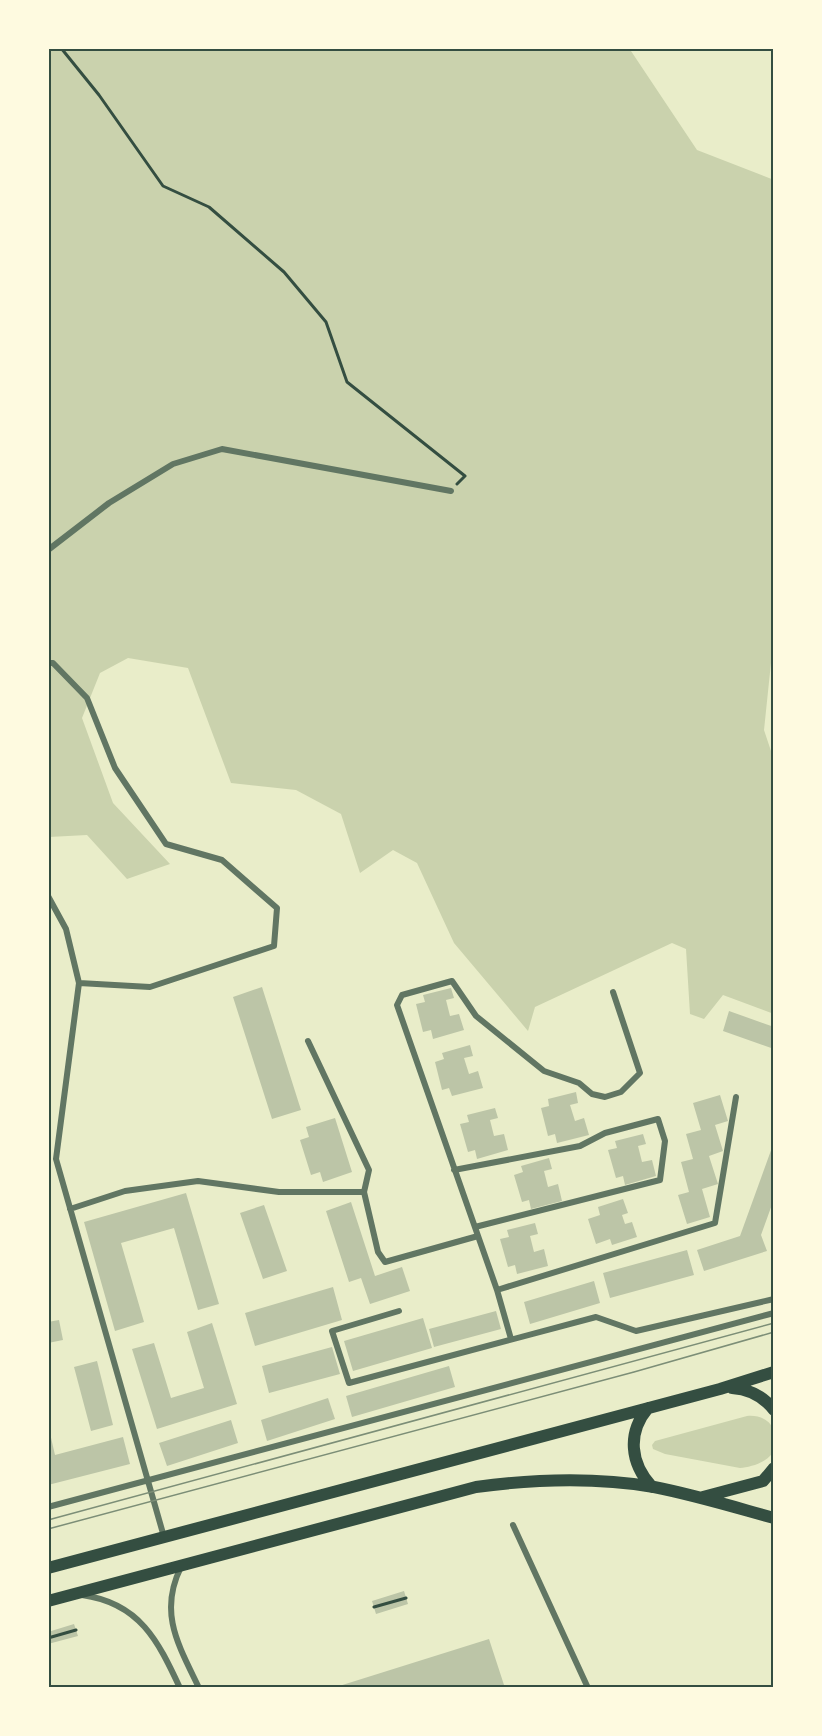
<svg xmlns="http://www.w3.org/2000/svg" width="822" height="1736" viewBox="0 0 822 1736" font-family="'Space Grotesk',sans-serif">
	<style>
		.green { fill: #cad2ad }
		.building { fill: #bcc5a7 }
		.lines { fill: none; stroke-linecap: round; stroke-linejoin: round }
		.path { stroke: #344e41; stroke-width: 3 }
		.minor { stroke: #617663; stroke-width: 6 }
		.trunk { stroke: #344e41; stroke-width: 12 }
		.tram { stroke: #7c8e77; stroke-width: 1.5 }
		.neatline { fill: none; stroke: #344e41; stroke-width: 2 }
	</style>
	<rect width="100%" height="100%" fill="#e9edc9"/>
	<path class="green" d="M48 48H629L697 150 774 180V634L764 730 774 760V1014L723 995 704 1019 690 1014 686 949 672 943 535 1007 528 1031 454 943 417 863 393 850 360 873 341 814 296 790 231 783 188 668 128 658 100 673 82 718 113 803 170 864 127 879 87 835 49 837Z
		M747 1416C759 1415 769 1419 774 1430 774 1436 776 1445 774 1450 769 1462 751 1467 740 1468L665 1454 653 1449 652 1445 655 1441Z"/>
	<path class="building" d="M262 987 301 1110 272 1119 233 997Z
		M451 988 454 998 446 1000 450 1016 459 1014 464 1030 433 1039 431 1030 423 1032 416 1004 425 1002 423 995Z
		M729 1011 774 1027V1049L723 1031Z
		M470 1045 473 1056 464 1058 469 1074 478 1071 483 1088 452 1096 449 1088 442 1090 435 1062 444 1059 442 1053Z
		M576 1092 578 1103 570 1105 575 1121 584 1118 589 1135 557 1143 555 1134 548 1136 541 1108 549 1106 548 1099Z
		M720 1095 728 1121 715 1125 723 1151 709 1156 718 1184 702 1189 710 1217 687 1224 678 1195 689 1192 681 1162 693 1159 686 1134 701 1130 693 1103Z
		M495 1108 498 1118 490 1120 494 1136 504 1134 508 1150 477 1159 475 1150 468 1152 460 1124 469 1122 467 1115Z
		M335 1118 352 1172 323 1182 320 1172 311 1175 300 1140 309 1137 306 1127Z
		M643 1134 646 1144 638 1146 642 1162 652 1160 656 1176 625 1185 623 1176 616 1178 608 1150 617 1148 615 1141Z
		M774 1142V1199L761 1235 767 1251 704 1271 697 1250 740 1236Z
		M549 1158 552 1169 544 1171 548 1187 558 1184 562 1201 531 1209 529 1200 522 1202 514 1175 523 1172 521 1166Z
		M186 1193 219 1304 198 1310 174 1228 121 1243 144 1322 115 1331 84 1222Z
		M623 1199 628 1213 622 1215 625 1224 632 1222 637 1237 612 1245 610 1239 596 1244 588 1219 600 1215 598 1207Z
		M351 1202 375 1276 402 1267 410 1291 370 1304 361 1278 349 1282 326 1211Z
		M264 1205 287 1271 263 1279 240 1213Z
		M535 1223 538 1234 530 1236 534 1252 544 1249 548 1266 517 1274 515 1265 508 1267 500 1239 509 1237 507 1230Z
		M687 1250 694 1275 610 1298 603 1273Z
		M594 1281 600 1303 530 1324 524 1302Z
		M333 1287 342 1320 255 1346 245 1313Z
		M496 1311 501 1329 434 1347 429 1329Z
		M423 1318 432 1348 353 1371 344 1341Z
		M59 1320 63 1340 48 1343V1322Z
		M212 1323 237 1404 157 1429 132 1349 154 1343 171 1398 204 1388 187 1332Z
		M332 1347 340 1374 269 1393 262 1366Z
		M97 1361 113 1425 91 1431 74 1367Z
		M449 1366 455 1387 352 1417 346 1396Z
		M328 1398 335 1419 267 1441 261 1420Z
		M231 1420 238 1443 167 1466 159 1443Z
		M49 1429 55 1455 123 1437 130 1464 48 1485Z
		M404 1591 408 1604 376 1614 372 1601Z
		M74 1624 78 1636 48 1644V1632Z
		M489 1639 505 1688H336V1687Z"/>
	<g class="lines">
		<path class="path" d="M61 48 99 95 163 186 209 207 284 272 326 322 347 382 465 476 457 484
			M374 1607 406 1598
			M48 1638 76 1630"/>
		<path class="minor" d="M48 550 109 503 173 464 222 449 451 491
			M48 663H53L87 698 115 768 166 844 222 860 277 908 274 946 150 987 79 983
			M48 896 66 929 79 983 56 1159 164 1537
			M308 1041 369 1170 364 1192 378 1252 385 1262 478 1236
			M454 1170 580 1146 605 1133 658 1119 665 1141 660 1180 475 1227
			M70 1209 125 1191 198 1181 279 1192H364
			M497 1290 715 1223 736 1097
			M399 1311 332 1331 349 1383 596 1317 636 1331 774 1299
			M511 1339 497 1290 397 1005 402 995 452 981 476 1016 544 1071 579 1083 592 1094 605 1097 621 1092 640 1073 613 992
			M48 1507 774 1313
			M513 1525 588 1688
			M181 1567C158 1613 179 1646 199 1688
			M82 1595C140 1603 158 1641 180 1688"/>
		<path class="trunk" d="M732 1388C749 1389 763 1396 774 1410
			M648 1408C627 1433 630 1463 652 1487
			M703 1497 763 1481 774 1468
			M48 1568 720 1389 774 1372
			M48 1601 476 1487C535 1479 595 1477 654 1487 695 1495 734 1507 774 1518"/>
		<path class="tram" d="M48 1520 774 1323
			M48 1529 634 1372 774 1332"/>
	</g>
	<rect width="822" height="1736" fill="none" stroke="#fefae0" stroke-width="99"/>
	<rect x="50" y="50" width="722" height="1636" class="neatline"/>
</svg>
